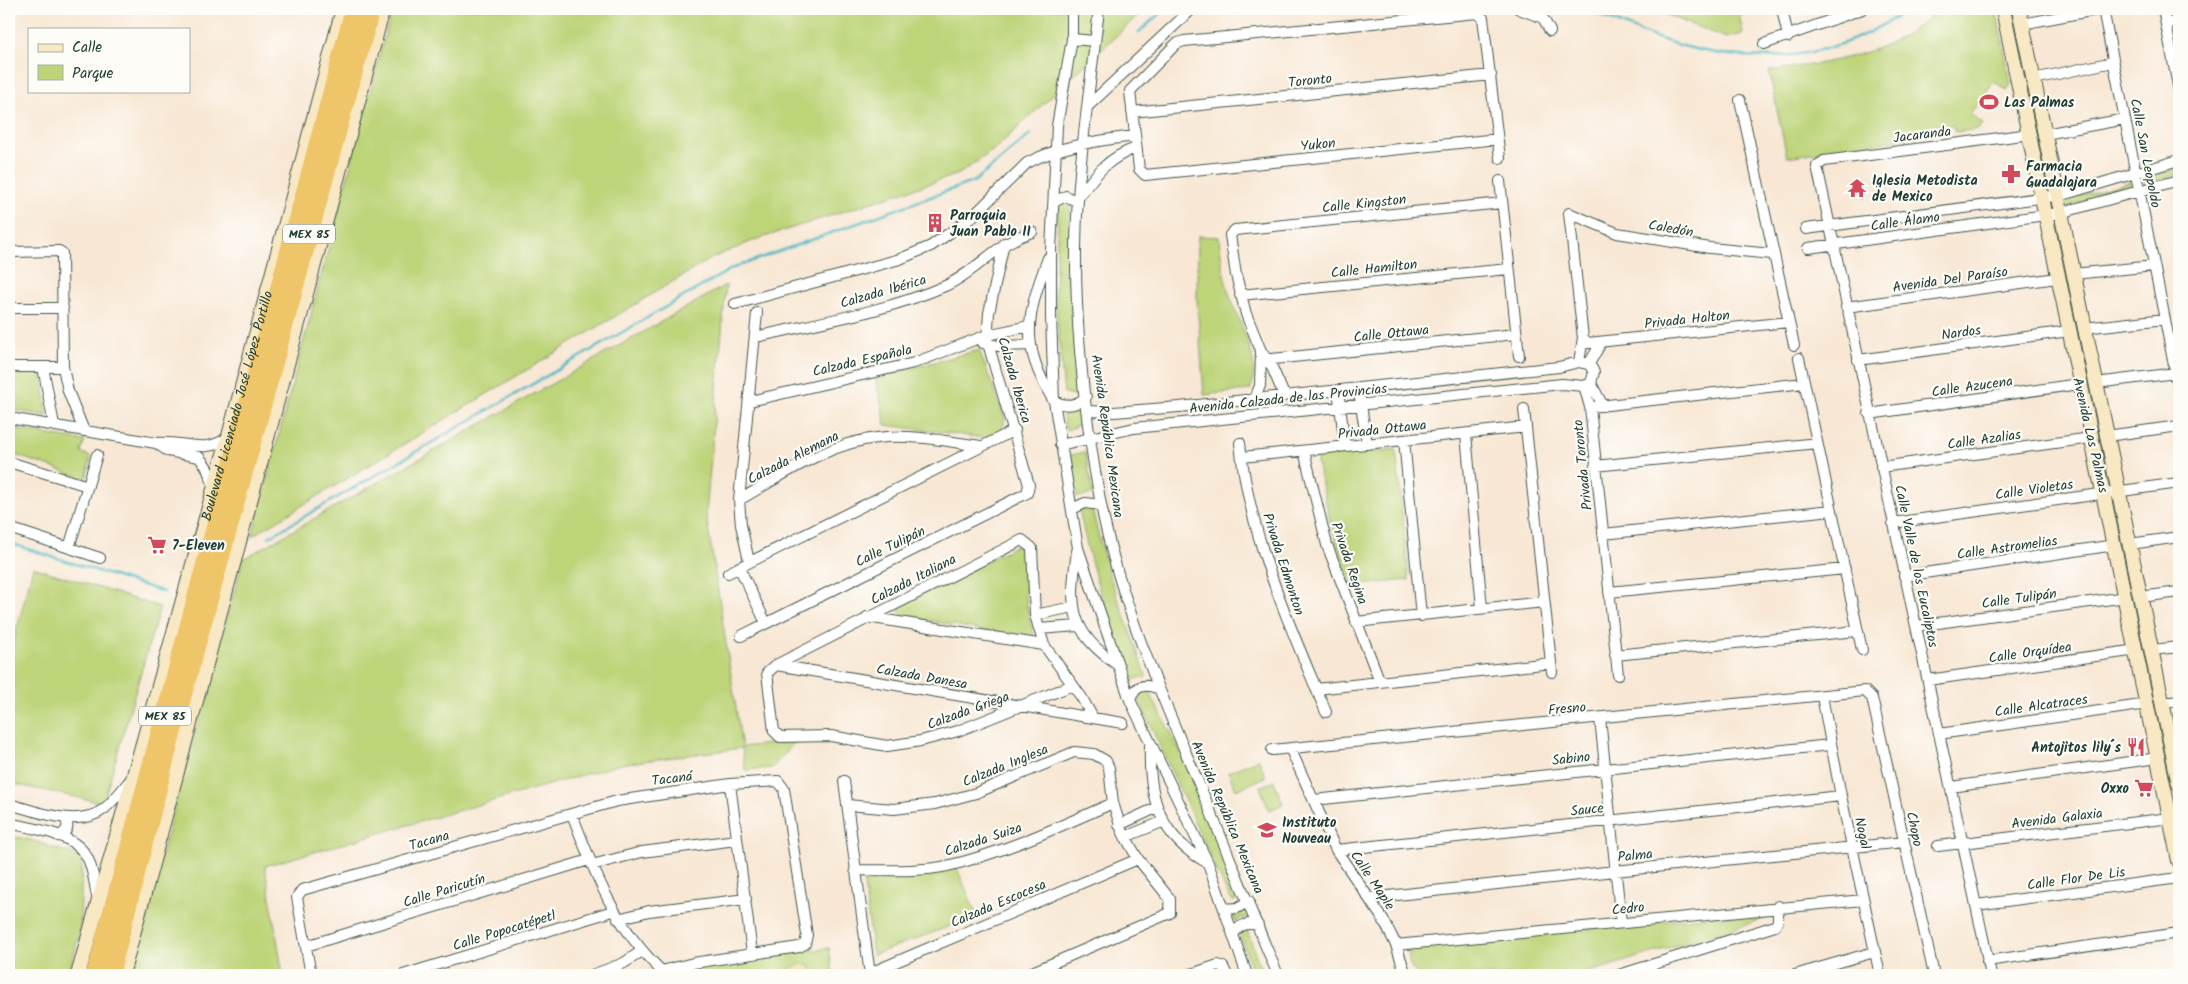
<svg xmlns="http://www.w3.org/2000/svg" width="2188" height="984" viewBox="0 0 2188 984" font-family="Kalam,sans-serif">
	<style>
		.green { fill: #bdd479; stroke: #6e8856 }
		.sand { fill: #eeda9e; stroke: #868c69 }
		.lines { fill: none; stroke-linecap: round; stroke-linejoin: round }
		.stream { stroke: #4ab7c5; stroke-width: 2.5 }
		.street-casing { stroke: #40564c; stroke-width: 12 }
		.secondary-casing { stroke: #40564c; stroke-width: 16 }
		.highway-casing { stroke: #40564c; stroke-width: 19 }
		.street { stroke: #fff; stroke-width: 10 }
		.secondary { stroke: #f8e8c3; stroke-width: 14 }
		.highway { stroke: #eec569; stroke-width: 18 }
		.labels { text-anchor: middle; stroke-width: 4.5; stroke-linejoin: round; paint-order: stroke }
		.shield { fill: #fdfcf7; stroke: #62766e; stroke-width: 1 }
		.shield-label { font-size: 12px; font-weight: bold; fill: #1f3d34 }
		.street-label { font-size: 14px; fill: #1f3d34; stroke: #fdfcf7 }
		.poi-label { font-size: 14px; font-weight: bold; fill: #1f3d34; stroke: #fdfcf7; text-anchor: start }
	</style>
	<rect width="100%" height="100%" fill="#fdfcf7"/>
	<filter id="ink" filterUnits="userSpaceOnUse"><feTurbulence type="fractalNoise" baseFrequency=".02" numOctaves="2"/><feDisplacementMap in="SourceGraphic" scale="10" xChannelSelector="R" yChannelSelector="G"/><feConvolveMatrix kernelMatrix="1 2 1 2 8 2 1 2 1" color-interpolation-filters="sRGB"/></filter>
	<filter id="wash" filterUnits="userSpaceOnUse"><feTurbulence type="fractalNoise" baseFrequency=".0096" numOctaves="4" result="noise"/><feDisplacementMap in="SourceGraphic" scale="20" xChannelSelector="R" yChannelSelector="G"/><feGaussianBlur stdDeviation="1.12" result="paint"/><feColorMatrix in="noise" values="0 0 0 0 0 0 0 0 0 0 0 0 0 0 0 0 0 1.4 0 .05"/><feComposite in="paint" operator="in"/></filter>
	<g filter="url(#wash)">
		<rect width="100%" height="100%" fill="#f8e7d4"/>
		<path class="green" d="M392 9H1145L995 149 959 174 755 240 712 258 252 536Z
			M1651 9H1738L1743 34 1726 38Z
			M1938 9H1996L2011 84 2007 90 1994 81 1970 114 1983 124 1979 129 1955 132 1953 125 1916 131 1917 137 1787 157 1769 71C1828 63 1895 55 1938 9Z
			M2179 168V174L2144 185 2143 178Z
			M2130 182 2131 189 2064 207 2063 200Z
			M1065 199 1070 203 1069 252 1078 392 1075 396 1064 394 1055 294 1058 206 1060 200Z
			M1198 236 1219 237C1221 255 1223 273 1228 290 1236 319 1264 361 1250 390L1204 395 1197 300Z
			M726 285 706 514 742 747 796 741 772 768 745 770 742 748 621 764 265 866 283 975H128L243 559Z
			M979 350 1005 418 1003 428 984 438 886 425 875 378Z
			M9 372H42L47 416 9 409Z
			M1079 403 1081 420 1079 425 1067 430 1065 429 1062 405Z
			M9 428 85 441 81 452 91 457 86 479 9 453Z
			M1396 449 1409 580 1351 586 1330 521 1316 457Z
			M1085 452 1093 494 1077 497 1070 465 1071 455Z
			M1091 506 1108 572 1146 675 1145 678H1137L1132 682C1110 625 1090 568 1079 508Z
			M1019 544 1027 551C1024 583 1024 604 1034 635L1029 639 904 616 899 611 900 606Z
			M33 567 160 607 103 803 9 783V659Z
			M1148 689 1195 780 1242 899 1233 901 1229 897 1136 694V690Z
			M1259 759 1266 777 1236 790 1228 772Z
			M1274 781 1283 804 1269 810 1260 787Z
			M9 836 27 839 82 857 80 933 68 975H9Z
			M957 868 977 916 873 955 863 875Z
			M1246 908 1251 917 1241 918 1236 922 1231 912Z
			M1767 910 1770 917 1580 975H1419C1410 969 1406 960 1410 949L1417 947Z
			M1244 929 1247 930 1263 975H1254L1240 935Z
			M829 948 833 975H681L684 968Z"/>
		<path class="sand" d="M801 964H810L812 975H791L789 968Z"/>
		<g class="lines">
			<path class="stream" d="M1586 9C1616 21 1647 36 1679 45 1758 67 1839 60 1907 9
				M1139 32 1165 9
				M269 537 733 268 975 181 1031 134
				M9 543 164 592"/>
		</g>
	</g>
	<g filter="url(#ink)">
		<g class="lines">
			<g class="street-casing">
				<path id="street" d="M1072 9V39L1057 126 1051 250V316L1054 401 1078 548 1130 700 1208 863 1247 975
					M1099 9C1092 72 1082 135 1078 199 1071 294 1083 411 1101 505 1120 602 1161 694 1199 784 1226 848 1251 912 1278 975
					M1519 9 1543 18 1550 31
					M1782 9 1788 37
					M2103 9 2179 390
					M2163 9 2179 91
					M2022 24 2101 9
					M2166 24 2179 21
					M1072 39 1095 41
					M1764 44 1862 9
					M2034 79 2113 62
					M1740 100 1794 345
					M1088 106 1192 9
					M1132 112 1491 75
					M2045 134 2125 119
					M1498 139 1145 175 1139 169 1130 91 1176 44 1184 41 1477 13 1483 18 1500 158
					M1500 181 1519 356
					M1078 198C1095 175 1107 158 1136 148
					M1054 202 1066 196 1078 202
					M1806 229 2062 195 2179 160
					M1808 248 2060 213 2179 180
					M9 252 59 251 62 253 63 367 68 391 84 431
					M1772 254 1710 248 1617 233 1569 213 1583 338 1588 343 1789 322
					M1048 258C1026 317 1020 344 1053 400
					M2073 274 2154 266
					M1240 295 1509 269
					M735 304 900 259 931 246 971 218 1027 163C1059 146 1100 140 1135 136
					M1846 307 2057 278
					M9 308H63
					M2084 328 2165 319
					M756 337C819 322 885 312 945 286 977 272 995 243 1032 232
					M983 343 999 346 1030 345
					M1799 358 1862 650
					M1263 360 1516 334
					M1858 360 2069 331
					M1579 362 1583 338
					M1589 364 1601 343
					M9 367H63
					M43 367 54 425
					M1591 383 1603 406
					M2096 383 2176 373
					M1584 386 1590 407 1618 675
					M1338 390 1345 446
					M1284 395 1271 365 1261 351 1246 314 1236 275 1230 235 1235 230 1502 203
					M1360 398 1367 444
					M1254 399 1260 386 1261 352
					M750 401 914 363 987 335 1029 326
					M1054 401C1066 407 1076 406 1086 397
					M1590 407 1804 383
					M1524 409 1552 672
					M1869 414 2079 384
					M9 418 156 443C183 440 207 456 229 436
					M1466 434 1482 608
					M2107 436 2179 426
					M1404 440 1421 616
					M156 443 168 451 199 457 206 466 214 486
					M1240 443C1249 537 1290 626 1326 712
					M1060 445 1134 428 1562 384 1584 386 1591 383 1594 372 1589 364 1579 362 1559 367 1179 407 1114 412 1087 411
					M1304 451 1327 545 1380 682
					M1242 457 1526 427
					M9 462 88 486
					M1595 466 1817 443
					M1881 467 2091 438
					M739 500C782 476 827 443 877 438 911 434 946 441 980 446
					M1072 509 1085 503 1101 505
					M1893 523 2179 483
					M9 528 100 558
					M1603 534 1832 510
					M2130 544 2179 537
					M69 548 97 455
					M1077 551C1069 607 1069 632 1119 666
					M749 561 741 525 739 500 757 313
					M739 567 766 623
					M728 573 1015 430
					M1904 576 2115 545
					M1609 592 1845 569
					M2141 597 2179 592
					M1035 615 1073 607
					M867 617 1044 645
					M1356 622 1544 602
					M1916 626 2126 597
					M1039 629 1078 626
					M741 636 1027 493 1029 485 987 340 989 313 1004 243
					M2152 650 2179 647
					M1615 655 1857 631
					M776 665 1123 723
					M1928 680 2137 650
					M1073 685 958 731 921 741 887 746 831 736 780 737 774 731 767 673 776 665 1022 540 1032 548 1035 615 1044 645 1082 698 1093 718
					M1316 689 1551 663
					M1822 696 1841 796 1880 975
					M1130 700C1135 686 1143 683 1157 688
					M2163 703 2179 701
					M1600 718 1621 923
					M1939 734 2148 704
					M1150 746C1148 797 1160 838 1208 863
					M1290 748 1336 850 1383 919 1396 945 1406 975
					M1272 750 1865 691 1872 698 1934 975
					M844 781 870 975
					M730 784 752 953
					M1951 787 2158 758
					M1314 800 1830 745
					M9 804C36 811 79 829 104 809 114 801 122 790 130 780
					M847 805 894 809 935 804 976 793 1074 752 1094 754 1106 761 1109 768 1113 803 1122 831 1138 859 1170 899V913L1025 975
					M572 814C595 875 616 930 666 975
					M9 823C34 829 76 833 88 859 94 872 95 888 98 902
					M1119 825 1156 808
					M58 836C67 832 70 827 65 818
					M1125 837 1162 822
					M1938 846 2179 817
					M1336 850 1841 796
					M592 865 642 852 736 840
					M855 870C886 870 918 872 947 866 1004 853 1060 826 1113 803
					M1370 898 1615 871 1904 842
					M1976 905 2179 878
					M1224 909 1237 908 1249 901
					M618 919 649 911 746 899
					M1233 935C1239 925 1246 922 1258 925
					M1396 945 1863 900
					M306 946 589 860
					M1987 961 2179 933
					M870 973 1138 859
					M311 975 297 897 302 890 617 801 730 784 778 781 784 789 807 935 805 944 799 947 693 963 662 971
					M403 975 613 911
					M592 975 624 963 642 951
					M1189 975 1218 965 1223 967 1227 975
					M1619 975 1775 926 1778 921V906
					M1795 975 1874 952
					M1991 975 1817 166 1824 161 2030 134"/>
			</g>
			<g class="secondary-casing">
				<g id="secondary">
					<path d="M2003 9 2179 861"/>
					<path d="M2019 9 2179 784"/>
					<path id="s1" d="M78 975 229 436 343 9"/>
					<path d="M122 975 383 9"/>
				</g>
			</g>
			<g class="highway-casing">
				<path id="highway" d="M95 975 354 9
					M110 975 168 749 371 9"/>
			</g>
			<use href="#street" class="street"/>
			<use href="#secondary" class="secondary"/>
			<use href="#highway" class="highway"/>
		</g>
	</g>
	<defs>
		<g id="stadium-bare" transform="scale(1.5)"><path d="M0-5a6.5 5 0 1 0 0 10a6.5 5 0 1 0 0-10ZM-3.5-1.8h7v3.6h-7Z" fill="#d1495b" stroke="#fdfcf7" stroke-width="2.5" paint-order="stroke"/></g>
		<g id="pharmacy-bare" transform="scale(1.5)"><path d="M-2-6h4v4h4v4h-4v4h-4v-4h-4v-4h4Z" fill="#d1495b" stroke="#fdfcf7" stroke-width="2.5" paint-order="stroke"/></g>
		<g id="temple-bare" transform="scale(1.5)"><path d="M0-6L5-2H3V0L6.5 2.5H4V6H1.5V3h-3V6H-4V2.5H-6.5L-3 0V-2H-5Z" fill="#d1495b" stroke="#fdfcf7" stroke-width="2.5" paint-order="stroke"/></g>
		<g id="building-bare" transform="scale(1.5)"><path d="M-4-6H4V6H1V3H-1V6H-4ZM-2.5-4.3h1.7v1.8h-1.7ZM.8-4.3h1.7v1.8H.8ZM-2.5-1h1.7V.8h-1.7ZM.8-1h1.7V.8H.8Z" fill="#d1495b" stroke="#fdfcf7" stroke-width="2.5" paint-order="stroke"/></g>
		<g id="supermarket-bare" transform="scale(1.5)"><path d="M-6-5.5h2.5l.6 2H6L4.5 2H-2.5L-4.4-4H-6ZM-1.5 3.2a1.3 1.3 0 1 0 .1 0ZM3 3.2a1.3 1.3 0 1 0 .1 0Z" fill="#d1495b" stroke="#fdfcf7" stroke-width="2.5" paint-order="stroke"/></g>
		<g id="restaurant-bare" transform="scale(1.5)"><path d="M-5-6h1v4h1v-4h1v4h1v-4h1v5L-1.5 .5V6h-2V.5L-5-1ZM5-6V6H3V1.5H1.5Q1.5-4 5-6Z" fill="#d1495b" stroke="#fdfcf7" stroke-width="2.5" paint-order="stroke"/></g>
		<g id="school-bare" transform="scale(1.5)"><path d="M0-5L7-2L0 1L-7-2ZM-4 1L0 2.5L4 1V4Q0 6-4 4Z" fill="#d1495b" stroke="#fdfcf7" stroke-width="2.5" paint-order="stroke"/></g>
	</defs>
	<g fill-rule="evenodd">
		<use href="#stadium-bare" x="1989" y="102"/>
		<use href="#pharmacy-bare" x="2011" y="174"/>
		<use href="#temple-bare" x="1857" y="188"/>
		<use href="#building-bare" x="935" y="223"/>
		<use href="#supermarket-bare" x="157" y="545"/>
		<use href="#restaurant-bare" x="2136" y="747"/>
		<use href="#supermarket-bare" x="2144" y="788"/>
		<use href="#school-bare" x="1267" y="830"/>
	</g>
	<g class="labels">
		<g class="shield">
			<rect x="283" y="224.5" width="52" height="19" rx="4"/>
			<rect x="139" y="706.5" width="52" height="19" rx="4"/>
		</g>
		<g class="shield-label">
			<text x="309" y="238">MEX 85</text>
			<text x="165" y="720">MEX 85</text>
		</g>
		<g class="street-label">
			<text transform="translate(1310 80) rotate(-6)" y="5">Toronto</text>
			<text transform="translate(1922 134) rotate(-7)" y="5">Jacaranda</text>
			<text transform="translate(1318 144) rotate(-6)" y="5">Yukon</text>
			<text transform="translate(2146 153) rotate(79)" y="5">Calle San Leopoldo</text>
			<text transform="translate(1364 203) rotate(-6)" y="5">Calle Kingston</text>
			<text transform="translate(1905 221) rotate(-8)" y="5">Calle Álamo</text>
			<text transform="translate(1671 228) rotate(10)" y="5">Caledón</text>
			<text transform="translate(1374 268) rotate(-6)" y="5">Calle Hamilton</text>
			<text transform="translate(1950 279) rotate(-8)" y="5">Avenida Del Paraíso</text>
			<text transform="translate(883 291) rotate(-16)" y="5">Calzada Ibérica</text>
			<text transform="translate(1687 319) rotate(-6)" y="5">Privada Halton</text>
			<text transform="translate(1961 332) rotate(-8)" y="5">Nardos</text>
			<text transform="translate(1391 333) rotate(-6)" y="5">Calle Ottawa</text>
			<text transform="translate(862 360) rotate(-13)" y="5">Calzada Española</text>
			<text transform="translate(1015 380) rotate(74)" y="5">Calzada Iberica</text>
			<text transform="translate(1972 386) rotate(-8)" y="5">Calle Azucena</text>
			<text transform="translate(1288 398) rotate(-6)" y="5">Avenida Calzada de las Provincias</text>
			<text dy="5" stroke="none"><textPath href="#s1" startOffset="591">Boulevard Licenciado José López Portillo</textPath></text>
			<text transform="translate(1382 429) rotate(-6)" y="5">Privada Ottawa</text>
			<text transform="translate(2091 435) rotate(77)" y="5">Avenida Las Palmas</text>
			<text transform="translate(1108 436) rotate(82)" y="5">Avenida República Mexicana</text>
			<text transform="translate(1984 439) rotate(-8)" y="5">Calle Azalias</text>
			<text transform="translate(793 457) rotate(-27)" y="5">Calzada Alemana</text>
			<text transform="translate(1582 465) rotate(-96)" y="5">Privada Toronto</text>
			<text transform="translate(2034 489) rotate(-8)" y="5">Calle Violetas</text>
			<text transform="translate(890 546) rotate(-26)" y="5">Calle Tulipán</text>
			<text transform="translate(2007 547) rotate(-8)" y="5">Calle Astromelias</text>
			<text transform="translate(1350 563) rotate(71)" y="5">Privada Regina</text>
			<text transform="translate(1284 564) rotate(72)" y="5">Privada Edmonton</text>
			<text transform="translate(1917 566) rotate(78)" y="5">Calle Valle de los Eucaliptos</text>
			<text transform="translate(913 579) rotate(-27)" y="5">Calzada Italiana</text>
			<text transform="translate(2019 598) rotate(-8)" y="5">Calle Tulipán</text>
			<text transform="translate(2030 652) rotate(-8)" y="5">Calle Orquídea</text>
			<text transform="translate(922 676) rotate(10)" y="5">Calzada Danesa</text>
			<text transform="translate(2041 705) rotate(-8)" y="5">Calle Alcatraces</text>
			<text transform="translate(1567 708) rotate(-5)" y="5">Fresno</text>
			<text transform="translate(968 710) rotate(-20)" y="5">Calzada Griega</text>
			<text transform="translate(1571 758) rotate(-6)" y="5">Sabino</text>
			<text transform="translate(1005 765) rotate(-22)" y="5">Calzada Inglesa</text>
			<text transform="translate(672 778) rotate(-7)" y="5">Tacaná</text>
			<text transform="translate(1587 809) rotate(-6)" y="5">Sauce</text>
			<text transform="translate(1228 817) rotate(67)" y="5">Avenida República Mexicana</text>
			<text transform="translate(2057 818) rotate(-7)" y="5">Avenida Galaxia</text>
			<text transform="translate(1915 829) rotate(78)" y="5">Chopo</text>
			<text transform="translate(1863 833) rotate(78)" y="5">Nogal</text>
			<text transform="translate(983 839) rotate(-18)" y="5">Calzada Suiza</text>
			<text transform="translate(429 840) rotate(-16)" y="5">Tacana</text>
			<text transform="translate(1635 855) rotate(-6)" y="5">Palma</text>
			<text transform="translate(2076 878) rotate(-8)" y="5">Calle Flor De Lis</text>
			<text transform="translate(1373 880) rotate(56)" y="5">Calle Maple</text>
			<text transform="translate(444 890) rotate(-17)" y="5">Calle Paricutín</text>
			<text transform="translate(998 903) rotate(-23)" y="5">Calzada Escocesa</text>
			<text transform="translate(1628 908) rotate(-6)" y="5">Cedro</text>
			<text transform="translate(504 930) rotate(-17)" y="5">Calle Popocatépetl</text>
		</g>
		<g class="poi-label">
			<text x="2004" y="107">Las Palmas</text>
			<text x="2026" y="171">Farmacia<tspan x="2026" dy="16">Guadalajara</tspan></text>
			<text x="1872" y="185">Iglesia Metodista<tspan x="1872" dy="16">de Mexico</tspan></text>
			<text x="950" y="220">Parroquia<tspan x="950" dy="16">Juan Pablo II</tspan></text>
			<text x="172" y="550">7-Eleven</text>
			<text x="2121" y="752" text-anchor="end">Antojitos lily´s</text>
			<text x="2129" y="793" text-anchor="end">Oxxo</text>
			<text x="1282" y="827">Instituto<tspan x="1282" dy="16">Nouveau</tspan></text>
		</g>
	</g>
	<rect width="2188" height="984" fill="none" stroke="#fdfcf7" stroke-width="30"/>
	<rect x="28" y="28" width="162" height="65" fill="#fdfcf7" stroke="#a4b0a9"/>
	<rect x="38" y="44" width="25" height="8" fill="#f8e8c3" stroke="#a4b0a9"/>
	<text x="72" y="52" font-size="15" fill="#1f3d34">Calle</text>
	<rect x="38" y="65" width="25" height="15" fill="#bdd479" stroke="#a4b0a9"/>
	<text x="72" y="78" font-size="15" fill="#1f3d34">Parque</text>
</svg>
